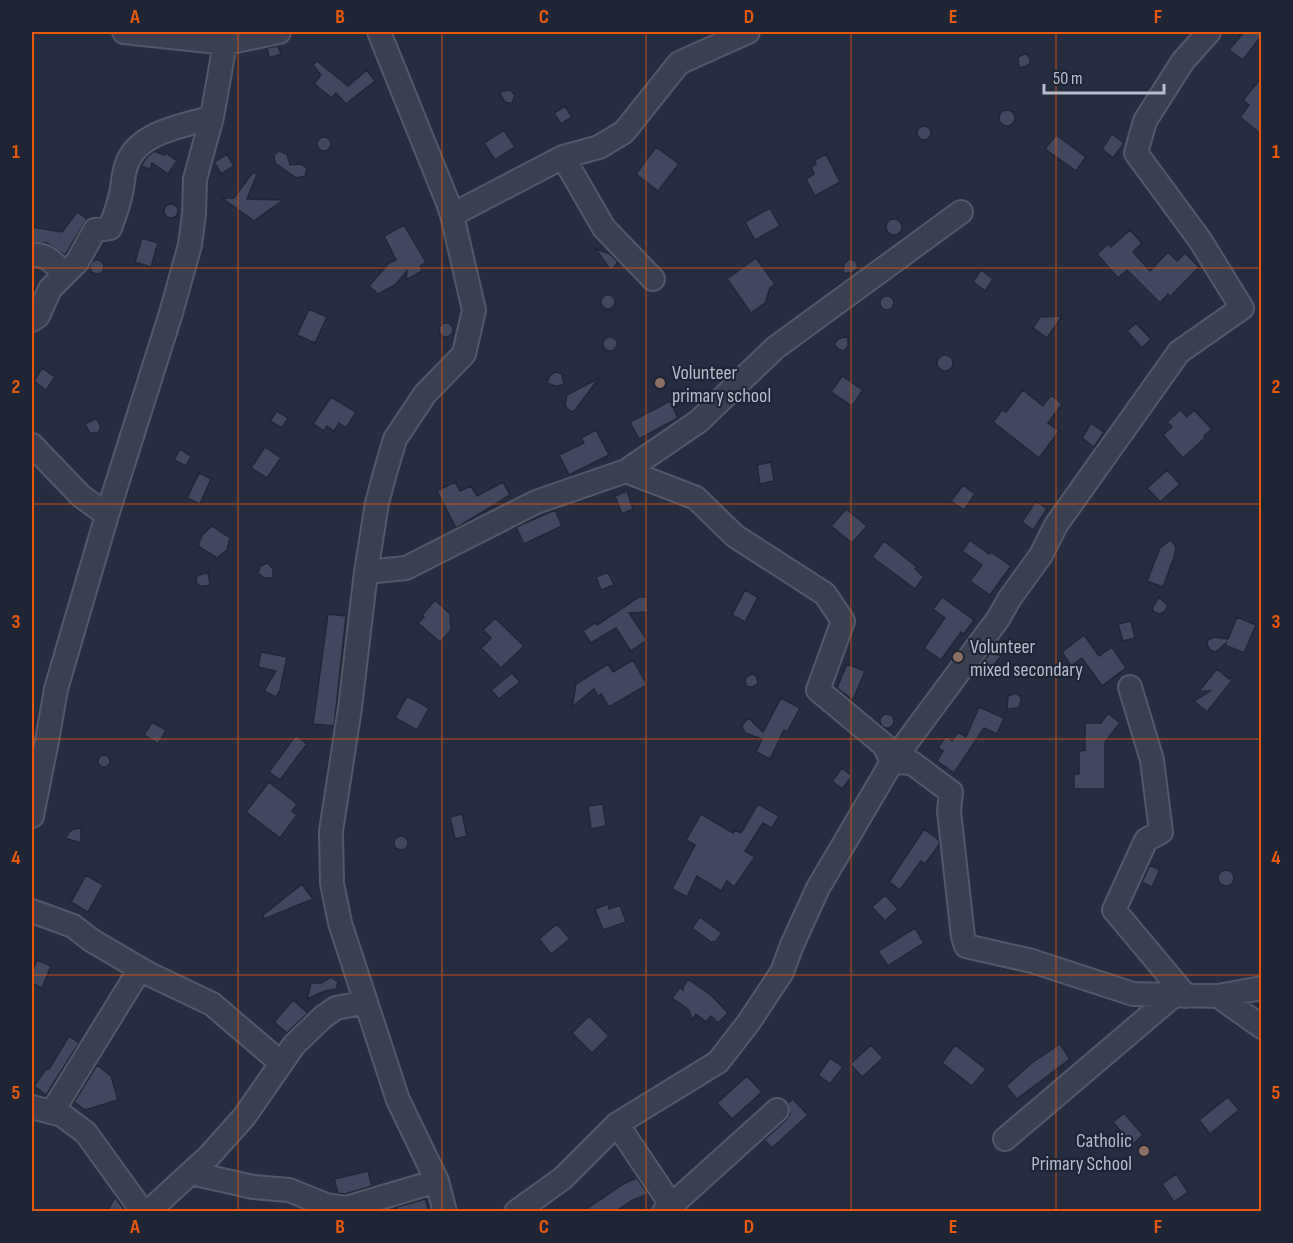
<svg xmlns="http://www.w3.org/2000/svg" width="1293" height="1243" viewBox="0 0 1293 1243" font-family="'Sofia Sans Condensed',sans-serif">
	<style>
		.building { fill: #41485d; stroke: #212737; stroke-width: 1.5 }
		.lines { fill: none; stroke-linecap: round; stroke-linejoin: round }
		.minor-casing { stroke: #525867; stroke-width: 26 }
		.minor { stroke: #3b4050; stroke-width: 22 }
		.grid { fill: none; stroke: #e8590c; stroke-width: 1.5; stroke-opacity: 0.55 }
		.education-dot { fill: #8d6e63; stroke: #1f2535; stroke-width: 2 }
		.labels { text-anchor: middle; stroke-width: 4.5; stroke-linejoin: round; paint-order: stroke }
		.poi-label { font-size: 20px; fill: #b7bcca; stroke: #1f2535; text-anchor: start }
		.neatline { fill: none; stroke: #e8590c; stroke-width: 2 }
		.grid-label { font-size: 20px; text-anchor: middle; font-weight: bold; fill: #e8590c }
	</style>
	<rect width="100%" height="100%" fill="#262d40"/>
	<path class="building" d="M1244 32H1262V35L1243 60 1229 50Z
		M278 46 281 54 269 58 267 48Z
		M1026 53 1030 59V63L1027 66 1019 68 1018 57Z
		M317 61 348 86 367 70 375 81 346 104 336 93 332 98 314 84 321 75 313 65Z
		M1262 77V135L1240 117 1249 105 1243 100Z
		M510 90 515 95 512 103H509L505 102 499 92Z
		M565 106 572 117 561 124 554 113Z
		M999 118a8 8 0 1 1 16 0a8 8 0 1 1-16 0Z
		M917 133a7 7 0 1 1 14 0a7 7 0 1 1-14 0Z
		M504 130 515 147 495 160 484 143Z
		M1112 134 1124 143 1113 158 1102 149Z
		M1056 135 1086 157 1076 171 1045 149Z
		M317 144a7 7 0 1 1 14 0a7 7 0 1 1-14 0Z
		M656 147 679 164 658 191 636 174Z
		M154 151 164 155 166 153 177 161 168 174 152 163 150 169 141 166 147 157Z
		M279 151 287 154 290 165 300 164 305 166 307 169 305 176 296 178 275 163 274 155Z
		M227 154 234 166 221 174 214 162Z
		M826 154 840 182 815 196 806 179 814 174 811 167 816 164 815 160Z
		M253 172 257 174 247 199 283 200 254 221 222 198H234Z
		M164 211a7 7 0 1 1 14 0a7 7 0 1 1-14 0Z
		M770 208 780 226 755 240 745 222Z
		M77 212 87 219 65 255 47 243 32 242V227L62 232Z
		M886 227a8 8 0 1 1 16 0a8 8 0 1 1-16 0Z
		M404 225 426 262 420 266 422 271 406 280 407 271 395 285 378 294 369 286 389 263 396 260 384 236Z
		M1130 230 1142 243 1133 252 1150 271 1168 252 1177 261 1185 253 1199 267 1170 297 1168 294 1160 303 1127 270 1118 278 1097 254 1108 244 1111 247Z
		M142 238 158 243 151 267 135 262Z
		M596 249 610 254 618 262 611 271Z
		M756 258 775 284 770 288 765 303 751 313 727 279Z
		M849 259 856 261 858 268 852 273H843L844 264Z
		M90 267a7 7 0 1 1 14 0a7 7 0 1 1-14 0Z
		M981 270 993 279 985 291 973 282Z
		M601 302a7 7 0 1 1 14 0a7 7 0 1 1-14 0Z
		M880 303a7 7 0 1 1 14 0a7 7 0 1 1-14 0Z
		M309 309 327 317 315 343 297 335Z
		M1062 316 1047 338 1033 328 1040 317Z
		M1136 323 1151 339 1142 348 1127 331Z
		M439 330a7 7 0 1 1 14 0a7 7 0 1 1-14 0Z
		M848 336V346L844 351 838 349 834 344 838 339Z
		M603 344a7 7 0 1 1 14 0a7 7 0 1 1-14 0Z
		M937 363a8 8 0 1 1 16 0a8 8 0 1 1-16 0Z
		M42 368 55 377 46 390 34 381Z
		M556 372 562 374 564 385 555 386 547 383 550 375Z
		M842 376 863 390 852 406 831 392Z
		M599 378 576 409 572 412 567 409 565 404 567 395Z
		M1023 390 1043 406 1051 395 1062 404 1048 423 1059 431 1039 458 993 422 1002 410 1006 412Z
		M331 397 356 412 346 428 339 423 334 431 327 426 324 431 313 424Z
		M670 401 678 418 639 439 630 422Z
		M1180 410 1187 417 1194 410 1212 429 1204 436 1206 437 1183 458 1163 435 1172 427 1167 422Z
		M277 411 288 418 282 428 270 421Z
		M96 418 100 425V430L97 433H90L85 424Z
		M1091 423 1104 432 1094 447 1082 438Z
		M596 430 609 455 569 475 559 455 584 443 581 438Z
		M265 447 281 458 267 478 251 468Z
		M180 449 191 456 186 466 174 460Z
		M771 462 774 481 760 484 757 465Z
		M1167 470 1180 484 1160 502 1147 488Z
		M199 473 211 479 200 504 187 498Z
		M455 482 460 491 471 486 477 496 503 482 510 495 456 528 437 491Z
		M963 485 975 494 964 510 951 501Z
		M627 491 633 509 622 514 615 496Z
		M1036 501 1047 509 1033 530 1022 522Z
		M846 509 867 526 852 543 831 526Z
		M555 510 562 526 524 544 516 527Z
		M212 526 230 538 227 550 217 558 198 546 202 535Z
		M970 540 989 554 991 552 1011 566 990 595 970 581 982 565 962 551Z
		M884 541 917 567 915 569 924 577 915 589 872 557Z
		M1169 541H1172L1176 547 1174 557 1163 587 1147 581 1160 548Z
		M268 563 273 569V578H264L258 573 260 566Z
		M208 572 210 583 207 586H200L196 583 197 576Z
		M608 572 614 585 601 590 596 577Z
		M745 590 758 597 745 622 732 615Z
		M639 597H647L648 612 629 613 647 640 631 651 616 628 591 643 583 631 595 623 597 625Z
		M942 597 974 620 964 634 961 632 941 660 924 648 945 618 933 609Z
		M1159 597 1168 606 1164 612 1160 614 1154 612 1152 608Z
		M435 600 450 614 451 630 440 642 418 623 424 617 422 615Z
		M328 614 346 616 334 726 313 724Z
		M1237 617 1256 625 1244 653 1225 645 1227 642 1216 652 1210 650 1207 644 1208 640 1214 637 1228 639Z
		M495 618 524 646 501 668 481 648 491 638 483 630Z
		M1131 621 1135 638 1123 641 1118 624Z
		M1084 635 1099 656 1112 647 1126 668 1102 686 1082 658 1071 666 1062 652Z
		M992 650 1001 656 984 677 976 671Z
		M261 652 287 657 280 690 276 697 264 691 276 671 258 667Z
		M633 660 647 685 609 707 601 694 598 696 594 689 572 707 576 684 608 664 613 672Z
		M847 664 865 671 853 700 837 688Z
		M1217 669 1229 679 1232 678 1233 679 1207 712 1194 701 1210 691H1199Z
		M512 673 520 682 499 699 491 690Z
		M753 673 757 678 758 684 752 687 746 686 745 678Z
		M1016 693 1021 698 1020 706 1017 708 1007 709 1008 696Z
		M407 696 429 708 417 730 395 718Z
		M781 698 800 708 787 732 784 730 770 759 756 752 762 739 745 733 742 726 746 720 750 719 763 732Z
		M979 707 1004 718 997 734 984 728 954 773 937 761 943 751 938 748 946 736 952 741 958 732 966 737Z
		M1108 713 1120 723 1105 742V789H1074V774H1079V751L1085 750V723H1101Z
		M880 721a7 7 0 1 1 14 0a7 7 0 1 1-14 0Z
		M152 722 166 730 158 744 144 735Z
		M296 735 307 744 280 780 269 772Z
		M98 761a6 6 0 1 1 12 0a6 6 0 1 1-12 0Z
		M842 768 852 776 842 789 832 781Z
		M269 782 297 804 292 811 297 815 280 838 246 812Z
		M603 804 606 826 591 829 588 806Z
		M758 804 779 816 772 828 763 823 745 851 755 857 734 887 727 881 721 891 697 876 687 897 672 889 695 845 686 840 701 814 733 833 735 830 741 833Z
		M462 814 467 836 455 839 450 817Z
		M81 827V843L65 838 71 830Z
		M924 829 939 840V845L925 864 921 861 900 890 889 882Z
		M394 843a7 7 0 1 1 14 0a7 7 0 1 1-14 0Z
		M1150 865 1160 870 1152 887 1142 882Z
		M1218 878a8 8 0 1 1 16 0a8 8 0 1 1-16 0Z
		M86 875 103 885 88 912 71 902Z
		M302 884 313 899 264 919 263 915Z
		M885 895 898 909 885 921 872 907Z
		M608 904 609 909 620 905 626 922 603 930 595 909Z
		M700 917 722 933 716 941 711 942 692 928Z
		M557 924 570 939 551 954 539 939Z
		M915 928 924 943 888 966 878 951Z
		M37 960 51 966 42 988 32 983V972Z
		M331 977 338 982 336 989 325 991 307 999 311 983H321Z
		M688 979 712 996 728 1013 718 1023 711 1016 706 1022 696 1014 692 1020 689 1010 672 998 680 987 683 990V987Z
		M293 1000 308 1013 287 1033 274 1022Z
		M589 1016 609 1036 592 1053 572 1033Z
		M69 1036 79 1043 46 1095 34 1086 47 1068 49 1069Z
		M1060 1044 1070 1059 1017 1099 1006 1086 1033 1062Z
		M871 1045 883 1058 862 1077 850 1064Z
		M955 1045 986 1069 972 1086 942 1063Z
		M830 1058 843 1067 830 1084 818 1075Z
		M97 1065 111 1076 118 1100 85 1110 74 1102Z
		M747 1076 762 1092 732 1119 717 1103Z
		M1228 1097 1239 1110 1210 1134 1199 1120Z
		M793 1099 808 1115 772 1148 764 1140 786 1120 790 1114 788 1103Z
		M1124 1113 1143 1135 1132 1145 1113 1122Z
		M368 1171 372 1186 345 1194 338 1193 334 1179Z
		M1176 1174 1188 1192 1174 1202 1162 1184Z
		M637 1178 648 1194 633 1200 615 1212H582L625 1183Z
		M115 1197 126 1212H107Z
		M425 1199 429 1212H398L397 1207Z"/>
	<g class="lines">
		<g class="minor-casing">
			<path id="minor" d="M124 32 226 43 279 32
				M379 32 448 203 452 215
				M563 157 604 228 653 279
				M32 255C46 253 56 264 64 275
				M32 320 38 316 50 289 77 262 95 230 110 228C114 217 119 205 121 193 123 185 123 177 125 170 133 132 181 127 212 117
				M32 445 81 496 107 515
				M626 471 696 498 735 536 825 594 843 621 818 690 884 745 892 762 912 763 951 792 949 811 963 937 966 946 1032 961 1133 994 1218 996 1262 988
				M366 572 406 568 536 502 626 471 699 421 775 348 961 212
				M1130 687 1152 760 1161 832 1146 840 1114 910 1186 996
				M32 816 47 741 56 689 107 515 171 313 190 245 194 214 195 179 212 117 227 32
				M32 911 73 926 91 940 149 974 212 1004 281 1063
				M1218 996 1262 1027
				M32 1107 62 1115 86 1133 143 1212
				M52 1112 140 969
				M617 1124 672 1206
				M1005 1139 1173 996
				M191 1173 253 1187 289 1190 326 1205 346 1208 437 1181
				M148 1212 210 1155 244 1117 294 1045 323 1017 336 1008 366 1002
				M445 1212 437 1181 398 1100 340 923 332 883 331 831 350 708 366 572 377 503 385 473 395 439 425 394 464 354 474 310 452 215 563 157 599 147 624 132 679 63 748 32
				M516 1212 563 1178 617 1124 718 1062 749 1022 782 972 792 945 818 888 892 762 998 619 1010 598 1041 555 1056 525 1179 352 1242 308 1200 240 1136 153 1145 121 1183 61 1209 32
				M664 1212 777 1110"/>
		</g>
		<use href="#minor" class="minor"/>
	</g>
	<path class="grid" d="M238 32V1212M442 32V1212M646 32V1212M851 32V1212M1056 32V1212M32 268H1262M32 504H1262M32 739H1262M32 975H1262"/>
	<g class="education-dot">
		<circle cx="660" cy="383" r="6"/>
		<circle cx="958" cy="657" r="6"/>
		<circle cx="1144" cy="1151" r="6"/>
	</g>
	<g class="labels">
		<g class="poi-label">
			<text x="672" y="379">Volunteer<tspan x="672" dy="23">primary school</tspan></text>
			<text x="970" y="653">Volunteer<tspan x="970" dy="23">mixed secondary</tspan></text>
			<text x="1132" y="1147" text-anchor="end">Catholic<tspan x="1132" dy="23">Primary School</tspan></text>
		</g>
	</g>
	<rect width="1293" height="1243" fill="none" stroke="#1f2535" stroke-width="66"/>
	<path d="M1044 84v9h120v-9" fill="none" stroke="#b7bcca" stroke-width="3"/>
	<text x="1053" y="84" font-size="18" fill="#b7bcca" stroke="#1f2535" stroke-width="4.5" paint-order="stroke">50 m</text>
	<rect x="33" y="33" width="1227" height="1177" class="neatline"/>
	<g class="grid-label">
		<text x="135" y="23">A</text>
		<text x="340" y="23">B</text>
		<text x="544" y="23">C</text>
		<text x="749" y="23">D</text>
		<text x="953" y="23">E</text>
		<text x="1158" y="23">F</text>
		<text x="16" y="158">1</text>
		<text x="1276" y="158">1</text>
		<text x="16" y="393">2</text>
		<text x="1276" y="393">2</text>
		<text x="16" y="628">3</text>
		<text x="1276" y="628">3</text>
		<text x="16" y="864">4</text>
		<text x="1276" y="864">4</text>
		<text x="16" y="1099">5</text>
		<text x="1276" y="1099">5</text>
		<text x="135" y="1233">A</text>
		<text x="340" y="1233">B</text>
		<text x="544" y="1233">C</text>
		<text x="749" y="1233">D</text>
		<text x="953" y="1233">E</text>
		<text x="1158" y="1233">F</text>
	</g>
</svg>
